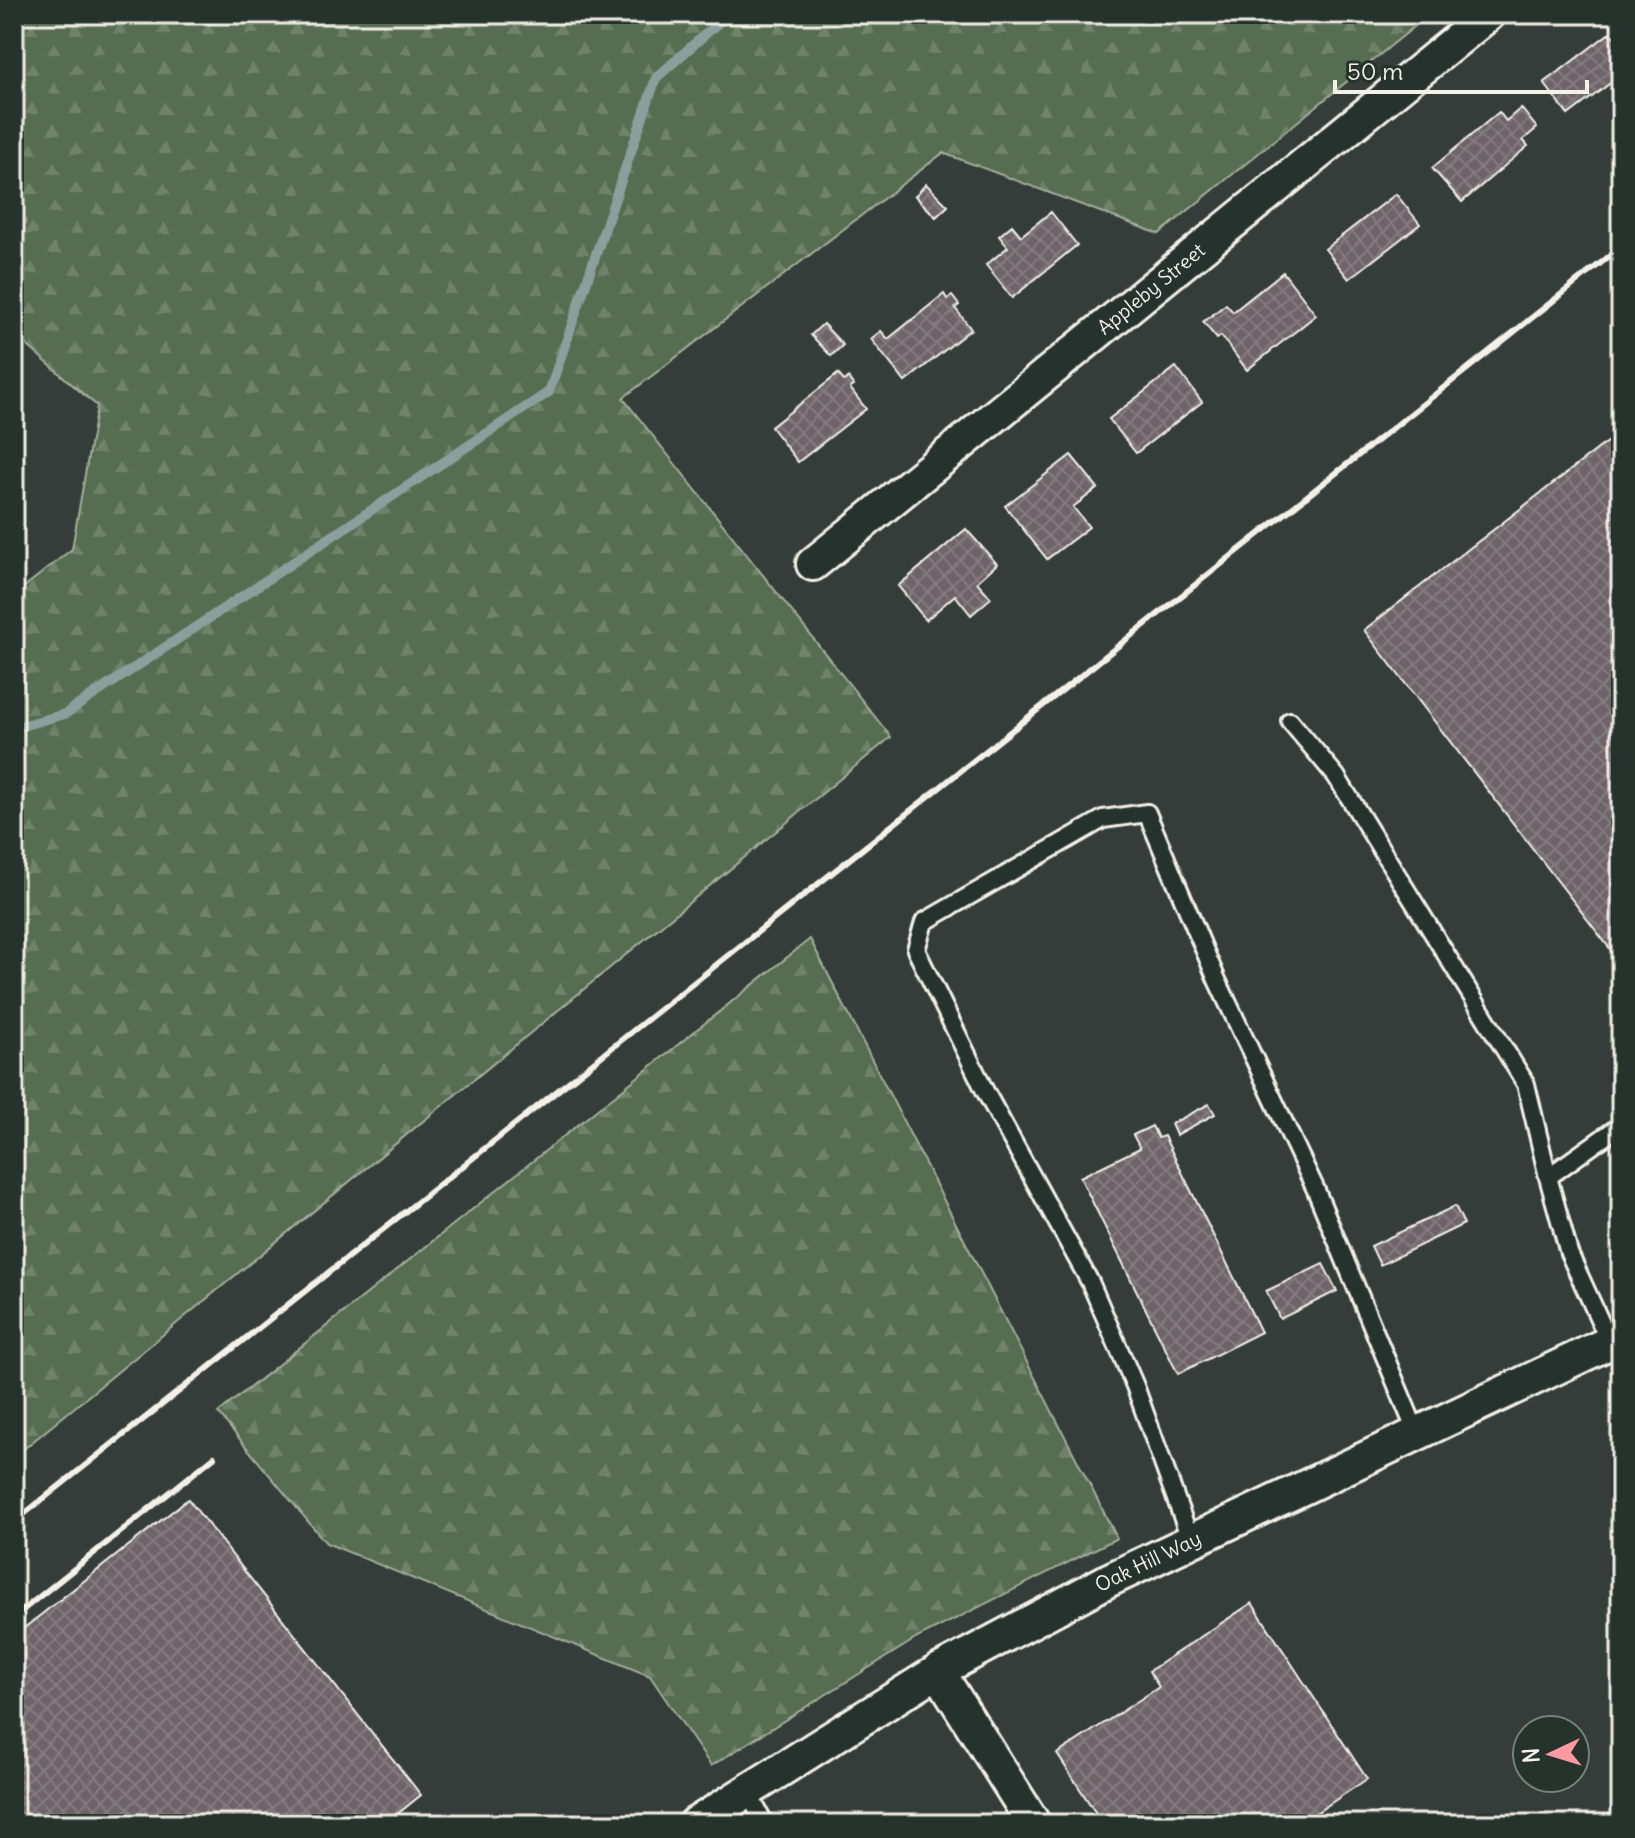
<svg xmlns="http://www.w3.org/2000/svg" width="1635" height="1838" viewBox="0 0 1635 1838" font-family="Delius,sans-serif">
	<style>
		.forest { fill: url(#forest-firs); stroke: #a5af9c; stroke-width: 2 }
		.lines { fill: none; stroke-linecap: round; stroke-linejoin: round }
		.stream { stroke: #8b9f9d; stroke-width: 10 }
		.building { fill: url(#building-cross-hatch); stroke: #f4f1e8; stroke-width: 2 }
		.service-casing { stroke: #f4f1e8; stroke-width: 22 }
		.minor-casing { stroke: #f4f1e8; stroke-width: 38 }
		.service { stroke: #26332d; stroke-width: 16 }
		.minor { stroke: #26332d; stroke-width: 32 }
		.rail { stroke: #f4f1e8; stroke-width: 6 }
		.labels { text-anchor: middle; stroke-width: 6; stroke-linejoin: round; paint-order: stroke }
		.street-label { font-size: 20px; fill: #f4f1e8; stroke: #26332d }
	</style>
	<defs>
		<pattern id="forest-firs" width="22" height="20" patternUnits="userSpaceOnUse" patternTransform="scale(2)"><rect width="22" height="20" fill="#566d51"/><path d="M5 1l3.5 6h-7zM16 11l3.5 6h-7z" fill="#6f826a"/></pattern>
		<pattern id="building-cross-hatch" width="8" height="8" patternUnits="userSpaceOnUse" patternTransform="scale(2)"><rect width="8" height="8" fill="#6e6469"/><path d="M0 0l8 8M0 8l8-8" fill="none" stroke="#837b7e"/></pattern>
	</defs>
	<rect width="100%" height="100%" fill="#343d39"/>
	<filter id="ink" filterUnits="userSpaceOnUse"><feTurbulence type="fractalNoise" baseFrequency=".0125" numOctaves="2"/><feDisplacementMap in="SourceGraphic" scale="16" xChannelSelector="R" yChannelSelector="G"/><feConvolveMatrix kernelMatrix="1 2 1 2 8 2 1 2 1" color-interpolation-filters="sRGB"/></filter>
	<g filter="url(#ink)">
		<path class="forest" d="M14 14H1430L1159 234 943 153 623 398 891 737 14 1457V595L72 549 97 406 14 334Z
			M810 939 1117 1538 917 1638 711 1766 650 1676 326 1543 218 1413Z"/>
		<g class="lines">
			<path class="stream" d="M14 728 65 714 549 392 656 78 728 14"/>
		</g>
		<path class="building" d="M1611 32 1621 45V75L1568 115 1544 83Z
			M1521 108 1537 128 1523 140 1528 146 1462 202 1432 168 1499 112 1506 121Z
			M926 184 948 206 936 217 915 196Z
			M1396 194 1420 224 1349 279 1325 249Z
			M1051 212 1077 245 1012 298 986 265 1008 247 999 236 1012 225 1021 236Z
			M1283 272 1316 315 1247 370 1221 336 1217 339 1203 322 1226 304 1233 312Z
			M944 294 947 299 952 296 959 305 955 308 971 329 905 382 871 339 881 331 888 339Z
			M823 324 843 345 831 356 811 335Z
			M1176 367 1202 402 1136 453 1109 419Z
			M838 374 844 381 848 378 854 386 850 388 866 409 798 462 771 427Z
			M1621 431V963L1364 630Z
			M1071 455 1098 488 1073 507 1089 527 1047 559 1005 506Z
			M966 529 997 564 977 582 991 598 971 615 955 595 926 620 898 586Z
			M1209 1104 1215 1114 1176 1135 1171 1124Z
			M1152 1126 1158 1138 1164 1136 1261 1332 1178 1374 1080 1177 1140 1148 1133 1135Z
			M1455 1206 1464 1224 1380 1265 1371 1246Z
			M1323 1264 1337 1291 1280 1319 1266 1291Z
			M188 1499 421 1795 385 1824H14V1636Z
			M1252 1603 1367 1779 1316 1813 1323 1824H1103L1057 1754 1159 1687 1149 1671Z"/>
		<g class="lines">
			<g class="service-casing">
				<path id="service" d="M1290 721 1336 776 1526 1084 1548 1177
					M1610 1343 1569 1253 1548 1177 1621 1125
					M1191 1541 1135 1386 1090 1282 985 1091 916 950 924 922 1103 819 1147 813 1217 980 1315 1188 1417 1434
					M747 1791 765 1824"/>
			</g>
			<g class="minor-casing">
				<g id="minor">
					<path id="s1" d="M813 564 1489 14"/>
					<path d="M938 1671 1034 1824"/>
					<path id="s2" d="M695 1824 938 1671 1109 1580 1621 1337"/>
				</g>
			</g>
			<use href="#service" class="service"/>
			<use href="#minor" class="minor"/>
			<path class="rail" d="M14 1522 1621 247
				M14 1617 214 1457"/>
		</g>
	</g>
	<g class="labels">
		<g class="street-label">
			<text dy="7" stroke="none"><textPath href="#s1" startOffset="436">Appleby Street</textPath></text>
			<text dy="7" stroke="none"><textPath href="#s2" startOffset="524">Oak Hill Way</textPath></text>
		</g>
	</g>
	<rect width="1635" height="1838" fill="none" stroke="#26332d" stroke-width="48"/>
	<rect x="24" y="24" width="1587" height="1790" fill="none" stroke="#f4f1e8" stroke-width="3" filter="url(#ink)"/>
	<g transform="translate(1551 1754) rotate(266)"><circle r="38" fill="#26332d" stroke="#787f78" stroke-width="2"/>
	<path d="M0-6L14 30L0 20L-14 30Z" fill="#ff9aa2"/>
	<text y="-12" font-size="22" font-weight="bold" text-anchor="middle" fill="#f4f1e8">N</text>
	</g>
	<path d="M1335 80v12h252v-12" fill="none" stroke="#f4f1e8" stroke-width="4"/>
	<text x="1347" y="80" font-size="24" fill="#f4f1e8" stroke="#26332d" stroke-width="6" paint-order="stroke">50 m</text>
</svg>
